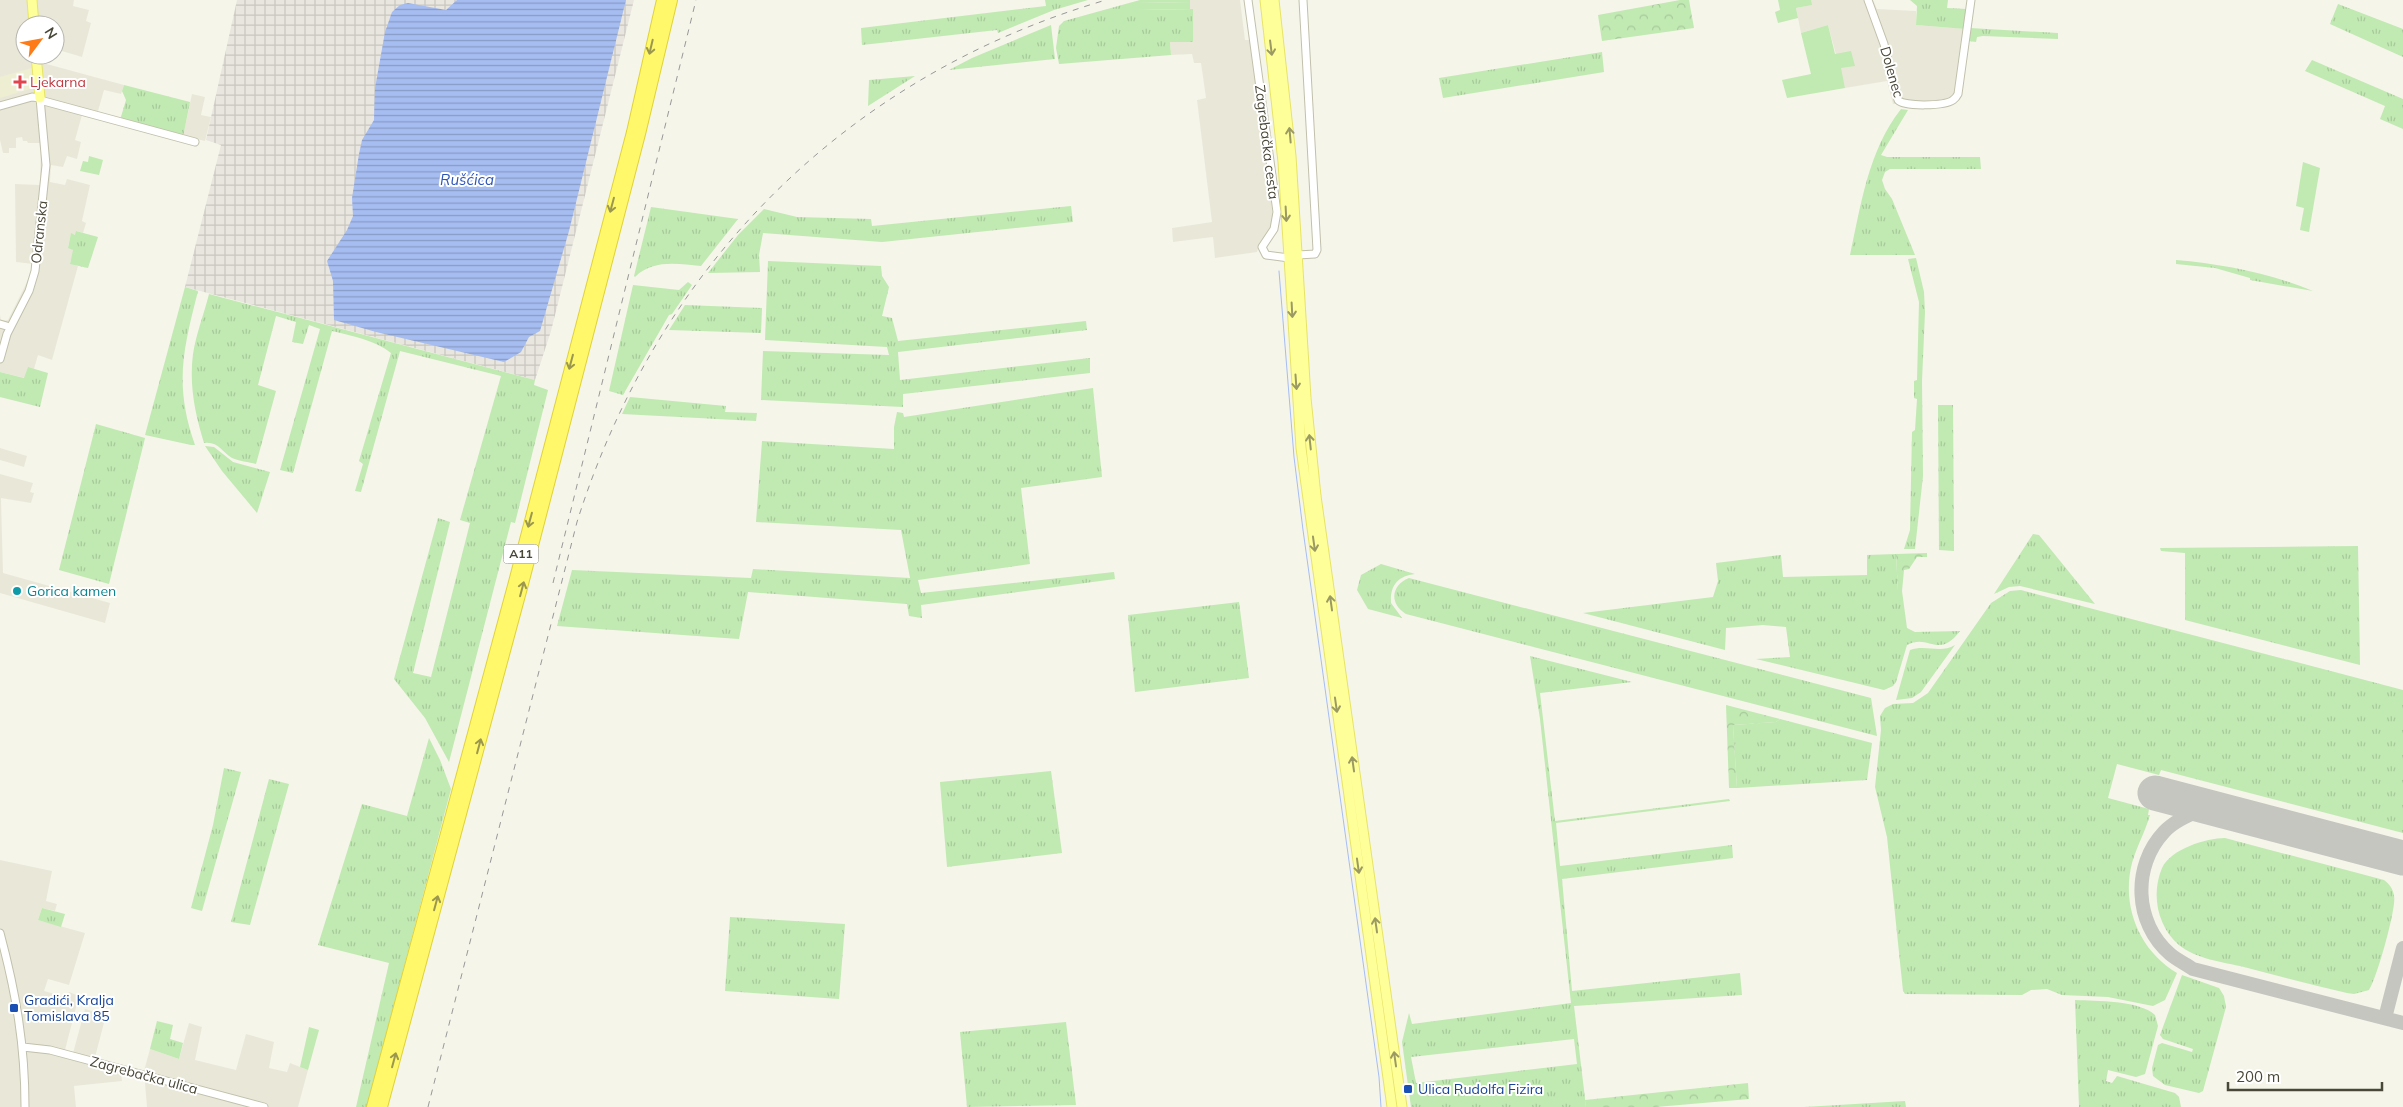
<svg xmlns="http://www.w3.org/2000/svg" width="2403" height="1107" viewBox="0 0 2403 1107" font-family="Mulish,sans-serif">
	<style>
		.residential { fill: #e9e8d8 }
		.industrial { fill: url(#industrial-grid) }
		.education { fill: #eeeed3 }
		.grass { fill: url(#grass-tufts); fill-rule: evenodd }
		.forest { fill: url(#forest-crowns) }
		.garden { fill: #c1e9b2 }
		.water { fill: url(#water-rules) }
		.lines { fill: none; stroke-linecap: round; stroke-linejoin: round }
		.stream { stroke: #a6bdf2; stroke-width: 1 }
		.taxiway { stroke: #c6c6c1; stroke-width: 14 }
		.runway { stroke: #c6c6c1; stroke-width: 35 }
		.minor-casing { stroke: #c1c0ac; stroke-width: 9 }
		.major-casing { stroke: #e6e467; stroke-width: 11 }
		.highway-casing { stroke: #e0d238; stroke-width: 12 }
		.minor { stroke: #fff; stroke-width: 7 }
		.major { stroke: #ff9; stroke-width: 9 }
		.highway { stroke: #fff86b; stroke-width: 10 }
		.rail { stroke: #989898; stroke-width: 1; stroke-dasharray: 6 6; stroke-linecap: butt }
		.oneway { stroke: #9b974e }
		.oneway2 { stroke: #9b9a63 }
		.health-dot { fill: #e0444e; stroke: #fff; stroke-width: 2 }
		.culture-dot { fill: #0f9aa8; stroke: #fff; stroke-width: 2 }
		.transit-dot { fill: #1a4fb4; stroke: #fff; stroke-width: 2 }
		.labels { text-anchor: middle; stroke-width: 4; stroke-linejoin: round; paint-order: stroke }
		.shield { fill: #fff; stroke: #807e73; stroke-width: 1 }
		.shield-label { font-size: 12px; font-weight: bold; fill: #494737 }
		.street-label { font-size: 14px; fill: #494737; stroke: #fff }
		.health-label { font-size: 14px; fill: #be3a42; stroke: #fff; text-anchor: start }
		.culture-label { font-size: 14px; fill: #0d838f; stroke: #fff; text-anchor: start }
		.transit-label { font-size: 14px; fill: #164399; stroke: #fff; text-anchor: start }
		.water-label { font-size: 15px; font-style: italic; fill: #2e56b8; stroke: #fff }
	</style>
	<defs>
		<pattern id="industrial-grid" width="8" height="8" patternUnits="userSpaceOnUse" patternTransform="scale(1.25)"><rect width="8" height="8" fill="#e8e6de"/><path d="M0 4h8M4 0v8" fill="none" stroke="#c8c7bf"/></pattern>
		<pattern id="grass-tufts" width="24" height="20" patternUnits="userSpaceOnUse" patternTransform="scale(1.25)"><rect width="24" height="20" fill="#c1e9b2"/><path d="M3 7l-1-3M5 7V3M7 7l1-3M15 17l-1-3M17 17v-4M19 17l1-3" fill="none" stroke="#a7c99a"/></pattern>
		<pattern id="forest-crowns" width="20" height="18" patternUnits="userSpaceOnUse" patternTransform="scale(1.25)"><rect width="20" height="18" fill="#c1e9b2"/><path d="M2 6a3 3 0 1 1 6 0M12 15a3 3 0 1 1 6 0" fill="none" stroke="#a7c99a"/></pattern>
		<pattern id="water-rules" width="6" height="5" patternUnits="userSpaceOnUse" patternTransform="scale(1.25)"><rect width="6" height="5" fill="#a6bdf2"/><path d="M0 2.5h6" fill="none" stroke="#899bc5"/></pattern>
	</defs>
	<rect width="100%" height="100%" fill="#f5f5ea"/>
	<path class="residential" d="M0 0H74L73 6 89 10 86 21 91 23 82 57 55 49V25H25V55H42L43 63 124 85 121 94 104 90 96 118 82 115 75 140 81 142 77 159 67 156 63 167 51 165 50 182 65 185 67 179 90 185 82 221 86 223 83 233 77 231 76 235 71 234 68 247 74 250 70 263 78 266 52 360 38 355 34 369 28 368 25 378 0 372V315L1 321 8 320 32 272 33 264 16 262 15 184 40 185 41 143H28L27 141H23L22 137 16 138V148H9V153H3L0 140Z
		M1190 0H1240L1245 40H1250L1273 216V225L1260 242 1257 252 1215 258 1213 237 1173 242 1172 228 1212 222 1197 100 1206 98 1201 63H1194L1192 54 1171 55 1170 42H1193V9H1190Z
		M1811 0H1873L1877 9 1916 11V25L1965 29 1956 93 1949 100 1893 104 1887 81 1845 88 1828 25 1801 33 1796 8 1811 5Z
		M192 94 205 97 201 115 211 117 205 141 183 136Z
		M0 448 27 456 24 467 0 460Z
		M0 461V474L33 483 30 492 34 493 31 503 1 498 3 573 110 603 105 623 0 593Z
		M0 860 52 871 46 901 57 904 55 911 42 908 38 920 85 933 69 985 48 979 44 991 66 997 69 992 79 996 65 1050 73 1053 85 1009 106 1015 93 1065 121 1073 122 1081 74 1086 76 1107H0Z
		M189 1023 202 1027 195 1060 236 1070 246 1034 274 1042 269 1068 287 1072 290 1063 308 1070 298 1107H147L144 1071 150 1049 179 1059Z"/>
	<path class="industrial" d="M237 0H634L551 331 535 380 185 287 221 145 206 140Z"/>
	<path class="education" d="M32 68 33 88 0 98V77Z"/>
	<path class="grass" d="M1045 0H1088L1054 10 998 33 997 30 862 45 861 28 1046 6Z
		M1140 0H1190V2L1138 3V10L1193 9V42H1170L1171 55 1059 64 1056 48 1059 26 1064 21Z
		M1910 0H1948L1947 8 1967 9 1965 29 1916 25 1917 6Z
		M2338 4 2403 29V57L2330 24Z
		M1051 25 1055 59 949 70 972 58Z
		M1970 28 2058 33V39L1983 36 1977 37 1976 42 1969 41Z
		M1602 52 1604 72 1443 98 1439 78Z
		M2312 60 2403 99V129L2380 119 2385 106 2305 71Z
		M915 76 868 106 869 80Z
		M124 85 190 102 183 137 120 120 126 100 122 91Z
		M1901 109 1908 110 1881 155 1887 157H1980L1981 169H1890L1885 172 1882 180 1885 189 1892 199 1915 255H1850C1861 205 1868 151 1901 109Z
		M1071 206 1073 222 882 242 763 233 759 255 760 272 708 273 738 235 764 209 797 217 871 219 872 226Z
		M651 207 738 219 701 266C678 264 653 259 635 277L634 276Z
		M76 231 98 237 88 268 70 264 73 250 68 248 71 233 75 235Z
		M1916 258 1924 292 1925 312 1922 381 1923 476 1915 549H1904L1910 530 1912 432 1915 430 1917 399 1914 398V381L1917 380 1919 302 1908 259Z
		M2176 260C2222 264 2270 273 2313 291L2250 280V278L2215 268 2176 264Z
		M768 261 881 266 882 276 889 287 882 316 892 318 898 341 1086 321 1087 330 898 352 900 380 1090 358V373L903 394V407L761 400 763 351 889 355 887 347 765 340Z
		M688 282 692 285 672 314 669 315 623 395 609 391 633 285 679 290Z
		M185 287 198 291C183 350 174 385 195 445H191L145 435Z
		M209 294 535 380 534 385 548 390 515 523 511 522 449 762 425 718 394 679 438 518 450 522 413 673 431 677 470 523 460 520 501 376 400 351 361 492 355 491 363 464 359 461 391 353C375 340 352 336 332 331L293 473 280 470 320 329 309 325 303 344 292 342 296 322 276 316 258 385 276 391 256 464C249 462 239 461 232 458 222 452 218 441 204 443 195 414 189 385 193 354 196 334 204 314 209 294Z
		M685 305 762 308 761 333 669 330Z
		M28 367 48 373 40 407 0 397V372L24 378Z
		M1093 388 1102 477 1021 488 1030 564 918 580 921 593 1114 572 1115 579 921 605 922 618 909 616 907 604 748 592 739 639 557 626 572 570 751 578 753 569 910 578 901 530 756 522 762 441 894 449V427L897 412 903 413 904 417Z
		M630 397 726 406 725 412 757 413 756 421 622 414Z
		M1938 405H1953L1954 551 1939 550Z
		M96 424 145 438 109 584 59 570Z
		M205 446 214 447 233 462 270 472 257 513 222 471Z
		M2033 534 2039 535 2095 604 2020 586 2009 587 1994 594Z
		M2358 546 2360 665 2185 620V553L2161 551 2160 548Z
		M1896 554 1898 591H1902L1907 628 1915 632 1960 631C1938 660 1929 633 1907 645L1896 682 1893 686 1884 690 1756 659 1790 657 1786 627 1763 625 1726 628 1725 650 1583 613 1713 597 1718 581 1716 563 1781 555 1783 577 1867 575V555Z
		M1381 564 1415 574C1398 576 1390 585 1391 603L1402 618 1368 609 1357 590 1361 575Z
		M1409 578 1871 698 1877 736 1406 614C1389 604 1391 585 1409 578Z
		M2021 590 2403 690V833L2161 770 2159 775 2117 764 2108 798 2149 809 2148 815H2150C2145 832 2137 846 2132 863 2121 906 2139 950 2177 973L2165 1000 2153 1006 2108 997 2062 995 2047 989 2031 990 2022 995 1905 994 1903 991 1887 837 1875 787 1881 730 1880 716 1885 708 1893 704 1913 703 1928 693 1991 603 2010 591Z
		M1239 602 1249 678 1135 692 1128 615Z
		M1955 645 1921 692 1912 698 1896 700 1910 650C1926 644 1940 654 1955 645Z
		M1530 656 1632 682 1540 693 1555 821 1729 799 1730 801 1556 823 1560 866 1732 845 1733 858 1562 879 1572 991 1740 973 1742 995 1574 1006 1586 1107H1411L1402 1042 1409 1013 1412 1024 1571 1003 1540 719ZM1574 1039 1577 1064 1416 1083 1411 1057Z
		M1780 719 1872 743 1867 780 1737 788 1733 725 1776 722Z
		M429 738 440 760 451 789 367 1107H356L389 963 318 945 362 804 407 816Z
		M224 768 241 772 202 911 191 908 213 825Z
		M1051 771 1062 853 947 867 940 782Z
		M269 779 289 784 250 925 231 922Z
		M2225 838 2384 880C2389 884 2393 888 2394 896 2397 907 2376 981 2369 990L2354 994 2347 993C2313 985 2278 976 2244 967 2223 962 2196 959 2179 945 2157 926 2151 894 2162 868 2171 849 2206 838 2225 838Z
		M42 908 65 914 61 927 38 920Z
		M730 917 845 924 839 999 725 991Z
		M2182 975 2219 988 2224 996 2226 1007 2203 1091 2199 1093 2165 1085 2153 1076 2152 1068 2158 1045 2162 1043 2192 1052 2193 1049 2163 1039 2160 1035Z
		M2075 1000C2096 1001 2139 1000 2155 1015L2158 1026 2145 1074 2136 1077 2108 1070 2106 1081 2112 1083 2117 1076 2175 1093 2179 1097 2181 1107H2079Z
		M157 1021 173 1025 170 1039 183 1043 179 1059 150 1049Z
		M1066 1022 1076 1105 967 1107 960 1032Z
		M1905 1101 1906 1107H1804Z"/>
	<path class="forest" d="M1680 0H1689L1694 28 1602 41 1598 15Z
		M1927 553V557H1917L1909 569 1904 570 1902 591H1898L1896 554Z
		M1726 705 1780 719 1776 722 1733 725 1737 788H1729Z
		M1748 1083 1749 1099 1656 1107H1586L1585 1100Z"/>
	<path class="garden" d="M1778 0H1811L1812 5 1796 8 1798 18 1778 23 1775 12 1780 10Z
		M1190 2V9L1138 10 1137 3Z
		M1828 25 1835 54 1851 51 1855 66 1841 68 1845 88 1787 98 1782 80 1811 74 1801 33Z
		M89 156 103 160 99 175 80 171 83 161 88 162Z
		M2303 162 2320 168 2309 232 2300 230 2304 208 2296 206Z
		M309 1027 319 1030 308 1070 300 1067Z"/>
	<path class="water" d="M457 0H626L569 231 540 331 529 337 521 352 504 362 376 332 334 320 333 281 327 261 347 230 353 216 352 198 359 154 362 140 374 120 375 88 385 32 392 12 400 5 408 3 446 10Z"/>
	<g class="lines">
		<path class="stream" d="M1279 271 1294 457 1303 530 1379 1077 1381 1107"/>
		<path class="taxiway" d="M2207 807C2192 814 2175 820 2164 832 2132 866 2134 923 2170 954 2177 960 2186 964 2193 969L2403 1023
			M2385 1018 2403 948"/>
		<path class="runway" d="M2155 793 2403 858"/>
		<g class="minor-casing">
			<path id="minor" d="M1248 0 1277 212 1274 229 1262 247 1266 255 1289 258
				M1868 0 1884 44 1898 100C1904 107 1945 106 1953 100 1956 98 1957 96 1958 94L1971 0
				M40 100 195 142
				M0 106 32 97 40 98 46 165 35 271 29 291 7 334 0 359
				M1298 255 1315 254 1317 250 1303 0
				M0 324 10 327
				M0 933C16 993 25 1045 25 1107
				M23 1047 50 1050 264 1107"/>
		</g>
		<g class="major-casing">
			<path id="major" d="M32 0 34 25
				M1265 0 1283 162 1301 448 1392 1107
				M1274 0 1291 156 1306 398 1316 496 1402 1107
				M36 55 40 98"/>
		</g>
		<g class="highway-casing">
			<path id="highway" d="M372 1107 514 582 632 132 662 0
				M382 1107 523 584 640 134 672 0"/>
		</g>
		<use href="#minor" class="minor"/>
		<use href="#major" class="major"/>
		<use href="#highway" class="highway"/>
		<path class="rail" d="M553 583 696 0
			M428 1107 577 522C658 265 846 76 1106 0"/>
	</g>
	<defs><path id="oneway-shaft" d="M-6 0H5M1.5-3L5.5 0L1.5 3" fill="none" stroke-width="1.6" stroke-linecap="round" stroke-linejoin="round" transform="scale(1.25)"/></defs>
	<g class="oneway">
		<use href="#oneway-shaft" transform="translate(651 47) rotate(103)"/>
		<use href="#oneway-shaft" transform="translate(612 205) rotate(105)"/>
		<use href="#oneway-shaft" transform="translate(571 362) rotate(105)"/>
		<use href="#oneway-shaft" transform="translate(530 520) rotate(105)"/>
		<use href="#oneway-shaft" transform="translate(522 589) rotate(-75)"/>
		<use href="#oneway-shaft" transform="translate(479 746) rotate(-75)"/>
		<use href="#oneway-shaft" transform="translate(436 903) rotate(-75)"/>
		<use href="#oneway-shaft" transform="translate(394 1060) rotate(-75)"/>
	</g>
	<g class="oneway2">
		<use href="#oneway-shaft" transform="translate(1271 48) rotate(83)"/>
		<use href="#oneway-shaft" transform="translate(1290 135) rotate(-95)"/>
		<use href="#oneway-shaft" transform="translate(1286 214) rotate(87)"/>
		<use href="#oneway-shaft" transform="translate(1292 310) rotate(87)"/>
		<use href="#oneway-shaft" transform="translate(1296 382) rotate(86)"/>
		<use href="#oneway-shaft" transform="translate(1310 442) rotate(-96)"/>
		<use href="#oneway-shaft" transform="translate(1314 544) rotate(82)"/>
		<use href="#oneway-shaft" transform="translate(1331 603) rotate(-98)"/>
		<use href="#oneway-shaft" transform="translate(1336 705) rotate(82)"/>
		<use href="#oneway-shaft" transform="translate(1353 764) rotate(-98)"/>
		<use href="#oneway-shaft" transform="translate(1358 866) rotate(82)"/>
		<use href="#oneway-shaft" transform="translate(1376 925) rotate(-98)"/>
		<use href="#oneway-shaft" transform="translate(1395 1059) rotate(-98)"/>
	</g>
	<path class="health-dot" d="M17.5 74.5h5v5h5v5h-5v5h-5v-5h-5v-5h5z"/>
	<circle class="culture-dot" cx="17" cy="591" r="5"/>
	<g class="transit-dot">
		<rect x="9" y="1003" width="10" height="10" rx="2.5"/>
		<rect x="1403" y="1084" width="10" height="10" rx="2.5"/>
	</g>
	<g class="labels">
		<rect class="shield" x="503.5" y="544.5" width="35" height="19" rx="4"/>
		<g class="shield-label">
			<text x="521" y="558">A11</text>
		</g>
		<g class="street-label">
			<text transform="translate(1892 72) rotate(74)" y="5">Dolenec</text>
			<text transform="translate(1267 142) rotate(83)" y="5">Zagrebačka cesta</text>
			<text transform="translate(39 232) rotate(-84)" y="5">Odranska</text>
			<text transform="translate(144 1075) rotate(15)" y="5">Zagrebačka ulica</text>
		</g>
		<g class="health-label">
			<text x="30" y="87">Ljekarna</text>
		</g>
		<g class="culture-label">
			<text x="27" y="596">Gorica kamen</text>
		</g>
		<g class="transit-label">
			<text x="24" y="1005">Gradići, Kralja<tspan x="24" dy="16">Tomislava 85</tspan></text>
			<text x="1418" y="1094">Ulica Rudolfa Fizira</text>
		</g>
		<g class="water-label">
			<text x="467" y="185">Rušćica</text>
		</g>
	</g>
	<g transform="translate(40 40) rotate(58)"><circle r="24" fill="#ffffff" stroke="#b6b5af"/>
	<path d="M0-4L9 19L0 12L-9 19Z" fill="#fd7c19"/>
	<text y="-8" font-size="14" font-weight="bold" text-anchor="middle" fill="#494737">N</text>
	</g>
	<path d="M2228 1082v8h154v-8" fill="none" stroke="#494737" stroke-width="2.5"/>
	<text x="2236" y="1082" font-size="15" fill="#494737" stroke="#ffffff" stroke-width="4" paint-order="stroke">200 m</text>
</svg>
